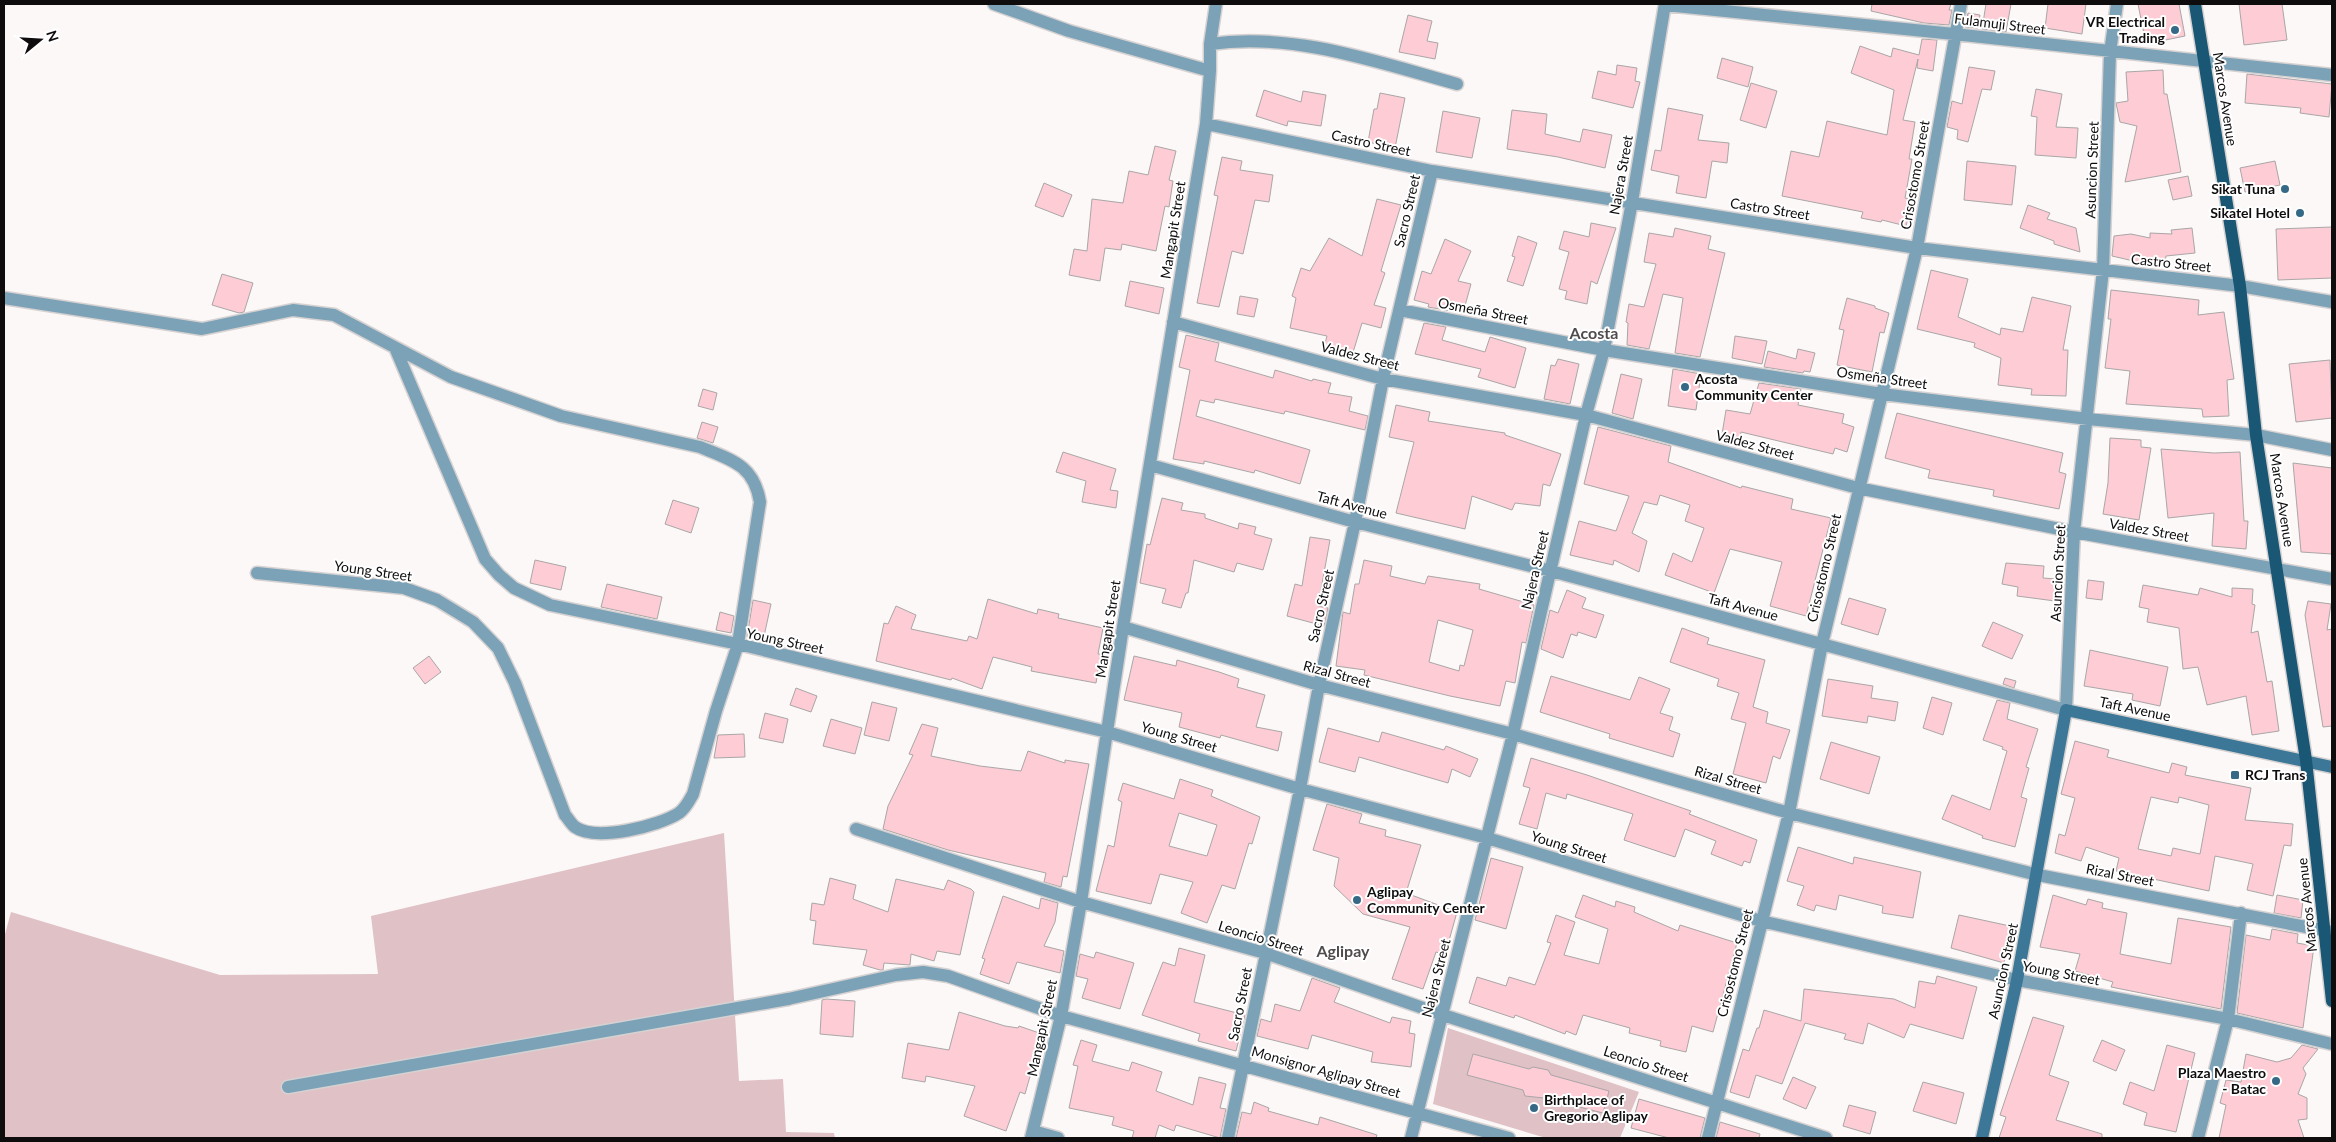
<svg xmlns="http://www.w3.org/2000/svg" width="2336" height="1142" viewBox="0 0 2336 1142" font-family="Lato,sans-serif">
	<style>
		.green { fill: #dfc1c6 }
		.building { fill: #fdccd5; stroke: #aaa6a7; fill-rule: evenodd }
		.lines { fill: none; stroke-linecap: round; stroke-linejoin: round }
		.lane-casing { stroke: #d6d2d2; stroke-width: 15 }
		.street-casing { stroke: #d6d2d2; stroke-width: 15 }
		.secondary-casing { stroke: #d6d2d2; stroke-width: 15 }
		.primary-casing { stroke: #d6d2d2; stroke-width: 15 }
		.lane { stroke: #7ca2b8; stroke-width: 12 }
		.street { stroke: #7ca2b8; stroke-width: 12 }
		.secondary { stroke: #3c7797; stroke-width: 12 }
		.primary { stroke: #195775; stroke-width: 12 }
		.poi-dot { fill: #356985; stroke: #fff; stroke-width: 2 }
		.labels { text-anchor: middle; stroke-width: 4; stroke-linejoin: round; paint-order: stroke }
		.poi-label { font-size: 14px; font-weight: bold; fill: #0e0c0d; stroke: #fff; text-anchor: end }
		.street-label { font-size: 14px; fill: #0e0c0d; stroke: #fff }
		.quarter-label { font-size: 16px; font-weight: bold; fill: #504c4d; stroke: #fff }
	</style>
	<rect width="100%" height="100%" fill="#fcf8f8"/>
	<path class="green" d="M724 833 739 1081 783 1079 786 1132 834 1133 835 1138H4V938L11 912 220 975 378 974 371 916Z
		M1448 1028 1639 1092 1620 1138H1546L1433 1104Z"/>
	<path class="building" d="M1872 4H1951L1949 10H1952L1949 25 1924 23 1871 11Z
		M1986 4H2011L2006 32 1982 29Z
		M2048 4H2086L2082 34 2045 28Z
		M2138 4H2179L2185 36 2146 44Z
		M2239 4H2282L2287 40 2244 45Z
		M1968 13 1980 15 1978 28 1965 27Z
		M1408 15 1432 21 1427 41 1438 43 1435 59 1399 52Z
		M1922 39 1937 40 1933 71 1917 68 1918 59 1903 120 1915 122 1909 159H1912L1905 198 1913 200 1906 226 1882 220 1881 222 1861 218 1863 212 1782 196 1791 151 1819 157 1827 121 1887 135 1894 90 1851 73 1860 46 1891 57 1893 48 1919 55Z
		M1722 58 1753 67 1748 87 1717 78Z
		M1617 65 1637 68 1635 81 1640 82 1633 108 1592 98 1598 71 1616 75Z
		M1969 67 1995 71 1991 90 1982 89 1968 142 1957 139 1958 130 1947 127 1952 101 1962 104Z
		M2163 70 2164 94H2167L2181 172 2125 182 2137 126 2120 122 2116 103 2128 101 2126 72Z
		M2247 74 2332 84 2329 117 2300 113 2301 108 2245 103Z
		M1751 83 1777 91 1766 128 1740 120Z
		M2036 89 2062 94 2056 127 2078 128 2076 158 2035 155 2037 117 2031 116Z
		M1264 90 1301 102 1303 91 1326 95 1321 126 1288 121 1287 126 1256 116Z
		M1380 93 1405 98 1395 148 1368 142 1374 109H1377Z
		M1668 108 1703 115 1698 140 1729 143 1727 163 1712 161 1706 198 1676 193 1679 176 1651 170 1655 150 1661 151Z
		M1512 110 1547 114 1545 134 1580 142 1583 129 1612 135 1605 168 1558 157 1507 149Z
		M1443 111 1480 118 1472 158 1436 152Z
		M1155 146 1176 151 1169 180 1173 181 1169 207 1165 206 1156 251 1122 244 1121 250 1105 248 1100 281 1069 275 1074 249 1087 251 1092 199 1123 203 1129 171 1148 175Z
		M1222 157 1242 161 1240 170 1273 175 1269 202 1255 200 1243 254 1232 251 1219 307 1197 303 1218 196 1214 195Z
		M1967 161 2016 166 2012 205 1964 200Z
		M2275 161 2280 185 2245 192 2240 168Z
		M2188 176 2192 196 2173 200 2168 180Z
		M1044 183 1072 195 1063 217 1035 206Z
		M1377 199 1401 205 1381 271 1385 273 1374 305 1386 308 1381 328 1362 323 1351 359 1323 350 1327 336 1290 328 1296 298 1292 296 1301 268 1310 271 1329 238 1362 256Z
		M2028 205 2050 213 2047 219 2076 228 2080 252 2054 244V241L2020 228Z
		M1591 223 1616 228 1597 284 1591 281 1587 304 1565 299 1567 291 1559 289 1569 252 1559 249 1564 231 1589 237Z
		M2332 227V278L2278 280 2276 229Z
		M1675 228 1711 236 1708 249 1725 253 1700 357 1675 353 1683 298 1663 294 1649 349 1627 345 1628 323 1626 322 1629 304 1644 307 1656 264 1644 262 1649 233 1673 237Z
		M2192 228 2195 253 2166 256 2165 263 2138 262 2112 256 2114 236 2131 234 2150 238V233L2172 234 2171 230Z
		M1518 236 1537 243 1523 286 1507 281 1515 257 1512 256Z
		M1445 239 1471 251 1458 281 1471 284 1463 313 1428 307 1429 304 1414 300 1422 271 1431 274Z
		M1931 270 1968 279 1958 317 2000 335 2001 328 2023 332 2032 297 2071 306 2063 350H2068L2066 396 2031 395 2032 389 1998 385 2001 358 1974 347 1975 343 1917 329Z
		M222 274 253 283 244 312 239 313 212 305Z
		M1130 281 1164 288 1159 314 1125 306Z
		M2111 290 2199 300 2198 315 2224 312 2234 379 2227 380 2229 416 2203 417 2202 409 2126 404 2130 371 2105 368 2111 319H2108Z
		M1240 296 1258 299 1254 317 1237 314Z
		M1847 298 1875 306V308L1889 313 1884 333 1880 332 1872 372 1837 365 1844 330 1839 329Z
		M1424 323 1446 327 1442 340 1485 352 1490 337 1526 348 1515 388 1478 377 1481 369 1415 354Z
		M1186 335 1219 343 1215 361 1273 378 1275 370 1312 381 1313 379 1331 383 1328 393 1352 397 1349 411 1368 416 1365 430 1285 411 1284 414 1215 399 1214 403 1200 400 1196 416 1310 450 1300 484 1255 470 1254 473 1204 461V464L1173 459 1190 370 1179 367Z
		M1735 336 1767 341 1762 364 1732 358Z
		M1798 349 1815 353 1810 372 1804 371 1803 373 1764 367 1768 351 1796 359Z
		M1558 359 1579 364 1570 404 1544 399 1551 365 1555 366Z
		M2330 360 2332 418 2296 422 2289 364Z
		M1673 369 1701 374 1696 410 1668 406Z
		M1621 374 1642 379 1633 419 1612 413Z
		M1759 383 1801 389 1798 405 1844 414 1842 423 1854 427 1847 452 1835 448 1833 454 1741 432 1740 437 1722 434 1726 410 1750 414Z
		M703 389 717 393 713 410 698 406Z
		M1396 405 1430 412 1428 421 1505 433V435L1561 454 1550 486 1543 484 1540 506 1515 503 1512 510 1472 496 1465 529 1396 513 1414 442 1389 437Z
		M1897 413 2063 453 2059 472 2066 474 2059 509 1993 496 1994 490 1928 478 1930 470 1885 458Z
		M702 422 718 427 713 443 697 438Z
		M1598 427 1671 446 1668 462 1741 488 1742 486 1793 499 1791 509 1831 518 1806 616 1770 606 1782 562 1730 549 1714 593 1665 575 1673 553 1692 562 1704 528 1685 521 1690 505 1660 495 1657 505 1644 502 1632 533 1647 541 1639 572 1614 560 1613 565 1570 555 1579 521 1616 531 1629 496 1584 484Z
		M2110 438 2141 440V447L2151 448 2139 520 2103 514 2108 483Z
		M2161 449 2214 453 2240 452 2244 521H2248L2246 549 2212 546 2214 513 2168 518Z
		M1063 452 1116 469 1110 490 1118 491 1116 508 1082 502 1086 481 1056 472Z
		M2293 463 2332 468V554L2301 552Z
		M1162 498 1183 503 1181 510 1205 514V518L1238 529 1239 523 1256 527 1254 534 1272 539 1263 570 1237 563 1234 572 1194 560 1188 593H1186L1181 608 1162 603 1166 589 1140 583 1147 544 1150 545Z
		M673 500 699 508 691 533 665 524Z
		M1310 537 1330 540 1318 606 1328 608 1324 626 1287 616 1295 584 1302 586Z
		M535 560 566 567 561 590 530 583Z
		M1364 560 1392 566 1390 576 1425 584 1428 576 1480 584 1479 589 1534 605 1526 643 1522 642 1515 683 1506 681 1500 706 1450 696 1364 675 1365 670 1336 666 1343 612 1350 614 1355 584H1359ZM1438 620 1473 630 1464 666 1460 665 1459 671 1429 662Z
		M2006 563 2044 566 2043 578 2057 579 2055 601 2017 596 2018 587 2002 584Z
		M2088 580 2104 582 2102 600 2086 598Z
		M607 584 662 597 657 619 601 607Z
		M2143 585 2198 595 2200 588 2232 597V588L2253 589 2252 604 2255 605 2251 633 2258 631 2267 682 2272 681 2279 731 2252 735 2246 696 2207 705 2198 667 2183 669 2179 628 2147 622 2149 609 2139 607Z
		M1567 590 1586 598 1582 608 1604 615 1596 638 1578 632 1577 636 1571 634 1563 658 1541 649 1550 610 1558 613Z
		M1849 598 1886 609 1878 635 1841 624Z
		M988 599 1037 614 1038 609 1059 614 1058 618 1103 628 1098 654H1101L1096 683 1031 671 1032 667 993 657 982 689 952 678 951 680 876 661 884 623 888 624 896 606 916 615 911 629 967 641 969 636 977 639Z
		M753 600 771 604 763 641 747 637Z
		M2308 601 2331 604 2327 630 2332 629V726L2323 727 2305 615Z
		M720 612 734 616 731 633 716 630Z
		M1993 622 2023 635 2012 659 1982 646Z
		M1682 628 1709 638 1707 644 1765 660 1753 707 1768 712 1766 723 1790 730 1780 759 1773 756 1766 783 1733 774 1746 723 1731 719 1739 693 1717 686 1719 679 1670 662Z
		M2090 650 2168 667 2160 706 2132 700 2133 694 2084 686Z
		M429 656 441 672 425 684 413 668Z
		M1134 656 1176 666 1177 660 1219 672 1239 679 1237 687 1265 695 1256 727 1282 732 1278 751 1221 735 1220 738 1179 727 1182 713 1124 700Z
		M1551 676 1630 700 1639 677 1670 689 1660 713 1673 717 1669 730 1680 734 1673 757 1609 738 1610 734 1540 712Z
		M2005 678 2016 681 2014 688 2003 684Z
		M1828 679 1873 686 1871 698 1898 702 1895 721 1868 716 1867 723 1822 716Z
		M796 688 817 696 811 712 790 705Z
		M1932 697 1952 703 1943 735 1923 728Z
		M1997 700 2010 703 2007 719 2038 729 2026 767 2029 768 2021 797 2027 799 2015 847 1982 838 1983 836 1942 819 1952 795 1990 810 2007 751 2002 749 2003 747 1983 740Z
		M872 702 897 708 889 741 864 735Z
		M765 713 788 719 783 743 759 738Z
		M831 719 862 728 855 754 823 746Z
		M922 724 938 728 931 756 980 766 1021 771 1028 751 1065 763V760L1089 764 1067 877 1063 876 1061 887 1044 882 1046 873 948 850 883 829 888 806 913 755 909 754Z
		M1328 728 1379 742 1382 732 1444 750 1446 746 1478 759 1470 777 1452 769 1448 783 1359 757 1355 772 1319 762Z
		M744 734 745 757 714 758 718 735Z
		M2075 741 2109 750 2107 757 2169 773 2172 763 2187 767 2185 775 2251 788 2245 820 2293 824 2291 846 2284 845 2273 896 2247 890 2253 864 2215 856 2209 891 2116 871 2119 858 2086 847 2081 861 2055 853 2059 834 2065 836 2075 798 2061 794ZM2151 797 2178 803 2179 797 2209 805 2200 854 2173 848 2171 856 2138 849Z
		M1831 742 1880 757 1869 794 1820 779Z
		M1531 758 1587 775 1691 811 1689 814 1757 840 1750 863 1744 861 1742 866 1711 854 1716 841 1685 829 1675 857 1624 840 1633 814 1567 794 1566 799 1546 793 1537 829 1519 824 1530 788 1523 786Z
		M1180 779 1213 790 1211 796 1260 817 1252 844 1249 843 1235 889 1222 885 1207 923 1181 913 1193 882 1160 874 1151 904 1096 891 1108 845 1114 847 1122 802 1118 800 1123 783 1174 799ZM1179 813 1217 825 1207 856 1169 846Z
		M1327 804 1362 814 1359 823 1386 830 1385 836 1421 845 1406 893 1457 912 1445 955 1436 952 1423 989 1392 979 1410 927 1363 914 1334 886 1339 858 1313 850Z
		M1798 847 1853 864 1854 857 1921 872 1913 918 1882 913 1883 906 1839 895 1836 910 1816 905 1814 911 1797 905 1804 886 1787 881Z
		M1491 858 1523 867 1506 929 1475 920Z
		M830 878 856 885 853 899 888 912 896 879 944 890 948 880 971 889 974 892 960 955 937 951 934 961 911 954 910 965 884 963 883 970H880L863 965 867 950 813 944 816 921 810 920 812 903 824 905Z
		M1583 895 1615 907 1616 901 1635 907 1634 912 1678 931 1680 925 1737 943 1713 1032 1692 1026 1686 1052 1660 1046 1661 1041 1629 1033 1630 1028 1583 1015 1576 1035 1566 1031 1565 1034 1515 1015 1514 1018 1469 1003 1477 977 1506 986 1509 977 1535 985 1551 943 1547 942 1556 915 1575 922 1564 955 1599 964 1608 929 1575 917Z
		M2053 895 2086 905 2088 899 2103 903 2102 908 2127 913 2120 954 2171 964 2178 918 2231 927 2221 1009 2111 987 2113 982 2075 971 2080 954 2040 947Z
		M2277 895 2303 900 2301 918 2274 913Z
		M1003 896 1039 909 1041 898 1058 903 1055 922 1044 946 1064 951 1060 973 1017 962 1009 984 980 974 985 959 982 958Z
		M1959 915 2010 926 2004 963 1951 948Z
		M2272 929 2298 934 2297 943 2314 946 2303 1028 2237 1013 2246 935 2270 940Z
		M1179 948 1205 955 1194 1002 1245 1015 1236 1051 1198 1041 1200 1034 1142 1015 1163 962 1175 966Z
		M1096 952 1134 963 1120 1009 1082 998 1088 979 1076 976 1080 954 1094 958Z
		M1937 976 1977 987 1963 1039 1910 1024 1904 1038 1868 1023 1863 1044 1844 1039 1846 1034 1805 1023 1782 1084 1756 1075 1749 1098 1730 1092 1743 1049 1749 1051 1757 1028H1759L1764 1010 1801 1021 1804 989 1894 999 1915 1008 1919 981 1935 984Z
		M1312 978 1340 988 1334 1002 1390 1023 1392 1017 1411 1021 1409 1033 1415 1034 1411 1067 1371 1062 1373 1052 1312 1035 1308 1049 1257 1036 1261 1019 1271 1022 1275 1004 1300 1011Z
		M826 999 855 1001 853 1037 820 1034 822 1000Z
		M959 1012 1005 1026 1018 1028 1019 1026 1042 1034 1025 1094 1020 1092 1006 1131 964 1116 975 1086 926 1076 925 1082 902 1078 908 1043 949 1050Z
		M2033 1017 2064 1026 2049 1075 2069 1082 2056 1120 2102 1134V1138H1999L2006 1117 2000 1115Z
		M1081 1040 1097 1045 1092 1061 1129 1071 1132 1062 1162 1072 1156 1091 1193 1105 1199 1077 1226 1084 1220 1108 1226 1109 1220 1138 1176 1125 1174 1131 1159 1125 1155 1138H1132L1134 1131 1112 1125 1114 1117 1069 1108 1078 1066 1073 1065Z
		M2102 1040 2125 1050 2116 1071 2093 1061Z
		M2167 1045 2195 1053 2176 1132 2144 1125 2147 1113 2123 1104 2130 1082 2154 1091Z
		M2302 1045 2318 1049 2303 1068 2306 1074 2298 1094 2307 1098V1119L2298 1120 2304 1138H2219L2226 1105 2220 1103 2226 1080 2241 1082 2246 1054 2277 1062 2291 1058Z
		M1473 1054 1529 1069 1533 1067 1548 1070 1551 1075 1609 1091 1603 1113 1544 1098 1525 1096 1523 1090 1467 1075Z
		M1793 1077 1816 1087 1806 1109 1783 1099Z
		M1923 1082 1964 1093 1956 1124 1913 1111Z
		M1639 1099 1705 1118 1700 1138H1669L1631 1128Z
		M1254 1102 1269 1108 1268 1111 1318 1125 1320 1117 1377 1135 1376 1138H1236L1242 1112 1251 1114Z
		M1849 1105 1876 1112 1870 1134 1843 1126Z
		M1720 1122 1760 1134 1759 1138H1716Z"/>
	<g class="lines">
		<g class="lane-casing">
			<path id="lane" d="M288 1087 788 999"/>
		</g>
		<g class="street-casing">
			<path id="street" d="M994 4 1069 31 1210 71 1206 124 1123 627 1081 902 1061 1016 1031 1138
				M1665 5 1954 34 2332 75
				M1210 44C1294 32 1377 62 1457 84
				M1210 71V44L1216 4
				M1206 124 1432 171 1917 248 2240 286 2332 302
				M4 298 202 329 293 310 334 315 451 377 561 416 700 447C732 460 754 465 760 502L738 644 550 605 514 588 499 575 485 559 396 350
				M1400 310 1604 350 1882 394 2088 419 2256 435 2332 450
				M1173 322 1383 379 1586 415 1858 488 2074 532 2332 579
				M1150 465 1355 522 1551 571 2066 710 2074 532 2103 270 2110 52 2117 4
				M257 573 404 588 437 600 473 622 498 648 515 683 565 815C568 818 571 824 575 827 596 842 659 826 679 813 686 808 689 801 693 794L716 711 738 644 1107 732 1300 789 1487 838 1761 921 2017 980 2228 1019 2332 1044
				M1123 627 1319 685 1513 734 1789 813 2038 875 2332 932
				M856 829 1081 902 1265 953 1443 1015 1826 1138
				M788 999 896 975 923 972 948 976 1061 1016 1509 1138
				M1033 1131 1058 1138
				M1228 1138 1300 789 1319 685 1355 522 1383 379 1432 171
				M1411 1138 1513 734 1586 415 1604 350 1632 202 1665 4
				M1708 1138 1789 813 1822 644 1917 248 1961 4
				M2198 1138 2228 1019 2241 913"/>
		</g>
		<g class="secondary-casing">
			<path id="secondary" d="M1982 1138 2017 980 2066 710 2332 767"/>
		</g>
		<g class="primary-casing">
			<path id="primary" d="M2195 4 2240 286 2256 435 2306 760 2332 1001"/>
		</g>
		<use href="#lane" class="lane"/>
		<use href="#street" class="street"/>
		<use href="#secondary" class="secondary"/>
		<use href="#primary" class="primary"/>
	</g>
	<g class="poi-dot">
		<circle cx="2175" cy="30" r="5"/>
		<circle cx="2285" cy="189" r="5"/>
		<circle cx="2300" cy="213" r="5"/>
		<circle cx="1685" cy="387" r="5"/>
		<rect x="2230" y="770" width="10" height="10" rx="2.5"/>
		<circle cx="1357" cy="900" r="5"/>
		<circle cx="2276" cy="1081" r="5"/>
		<circle cx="1534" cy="1108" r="5"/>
	</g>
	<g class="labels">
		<g class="poi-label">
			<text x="2165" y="27">VR Electrical<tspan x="2165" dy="16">Trading</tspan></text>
			<text x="2275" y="194">Sikat Tuna</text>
			<text x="2290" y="218">Sikatel Hotel</text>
			<text x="1695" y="384" text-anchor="start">Acosta<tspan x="1695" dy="16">Community Center</tspan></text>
			<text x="2245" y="780" text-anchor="start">RCJ Trans</text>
			<text x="1367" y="897" text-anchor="start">Aglipay<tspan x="1367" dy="16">Community Center</tspan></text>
			<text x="2266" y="1078">Plaza Maestro<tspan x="2266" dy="16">- Batac</tspan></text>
			<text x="1544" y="1105" text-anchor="start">Birthplace of<tspan x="1544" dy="16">Gregorio Aglipay</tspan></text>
		</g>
		<g class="street-label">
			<text transform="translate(2000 24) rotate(7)" y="5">Fulamuji Street</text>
			<text transform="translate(2225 99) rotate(81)" y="5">Marcos Avenue</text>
			<text transform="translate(1371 143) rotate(12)" y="5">Castro Street</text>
			<text transform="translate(2092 170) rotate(-88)" y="5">Asuncion Street</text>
			<text transform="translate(1621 175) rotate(-80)" y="5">Najera Street</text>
			<text transform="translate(1915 175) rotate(-80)" y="5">Crisostomo Street</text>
			<text transform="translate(1770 209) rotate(9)" y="5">Castro Street</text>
			<text transform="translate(1407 211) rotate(-77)" y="5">Sacro Street</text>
			<text transform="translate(1173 230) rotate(-81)" y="5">Mangapit Street</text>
			<text transform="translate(2171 263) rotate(6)" y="5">Castro Street</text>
			<text transform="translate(1483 311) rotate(11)" y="5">Osmeña Street</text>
			<text transform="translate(1360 356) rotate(14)" y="5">Valdez Street</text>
			<text transform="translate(1882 378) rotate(8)" y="5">Osmeña Street</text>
			<text transform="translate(1755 445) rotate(15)" y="5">Valdez Street</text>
			<text transform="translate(2282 500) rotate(81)" y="5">Marcos Avenue</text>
			<text transform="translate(1352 505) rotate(15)" y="5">Taft Avenue</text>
			<text transform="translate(2149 530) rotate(10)" y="5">Valdez Street</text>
			<text transform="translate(1824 568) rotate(-77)" y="5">Crisostomo Street</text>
			<text transform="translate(1535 570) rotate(-77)" y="5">Najera Street</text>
			<text transform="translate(373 571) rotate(8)" y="5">Young Street</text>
			<text transform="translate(2058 573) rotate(-87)" y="5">Asuncion Street</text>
			<text transform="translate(1321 606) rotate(-77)" y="5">Sacro Street</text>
			<text transform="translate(1743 607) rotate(15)" y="5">Taft Avenue</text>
			<text transform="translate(1108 629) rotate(-81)" y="5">Mangapit Street</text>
			<text transform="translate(785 641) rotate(12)" y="5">Young Street</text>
			<text transform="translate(1337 674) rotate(15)" y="5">Rizal Street</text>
			<text transform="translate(2135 709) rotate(12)" y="5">Taft Avenue</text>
			<text transform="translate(1179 737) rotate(16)" y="5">Young Street</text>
			<text transform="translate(1728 780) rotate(16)" y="5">Rizal Street</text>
			<text transform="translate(1569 847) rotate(17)" y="5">Young Street</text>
			<text transform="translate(2120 875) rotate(11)" y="5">Rizal Street</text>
			<text transform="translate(2307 905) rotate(-96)" y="5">Marcos Avenue</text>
			<text transform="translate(1261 938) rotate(17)" y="5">Leoncio Street</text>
			<text transform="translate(1735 963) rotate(-76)" y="5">Crisostomo Street</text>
			<text transform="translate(2003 971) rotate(-78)" y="5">Asuncion Street</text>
			<text transform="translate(2061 973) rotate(11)" y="5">Young Street</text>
			<text transform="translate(1436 978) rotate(-76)" y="5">Najera Street</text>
			<text transform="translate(1240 1004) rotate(-79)" y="5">Sacro Street</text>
			<text transform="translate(1042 1028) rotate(-78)" y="5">Mangapit Street</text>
			<text transform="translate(1646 1064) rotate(18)" y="5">Leoncio Street</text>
			<text transform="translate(1326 1072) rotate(16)" y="5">Monsignor Aglipay Street</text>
		</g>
		<g class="quarter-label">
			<text x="1594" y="339">Acosta</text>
			<text x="1343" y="957">Aglipay</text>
		</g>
	</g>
	<rect width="2336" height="1142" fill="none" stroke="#0e0c0d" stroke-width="10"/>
	<g transform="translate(40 40) rotate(72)" stroke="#ffffff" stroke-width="4" paint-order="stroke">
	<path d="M0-4L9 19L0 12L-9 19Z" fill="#0e0c0d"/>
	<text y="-8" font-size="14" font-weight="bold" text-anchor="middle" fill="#0e0c0d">N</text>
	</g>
</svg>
